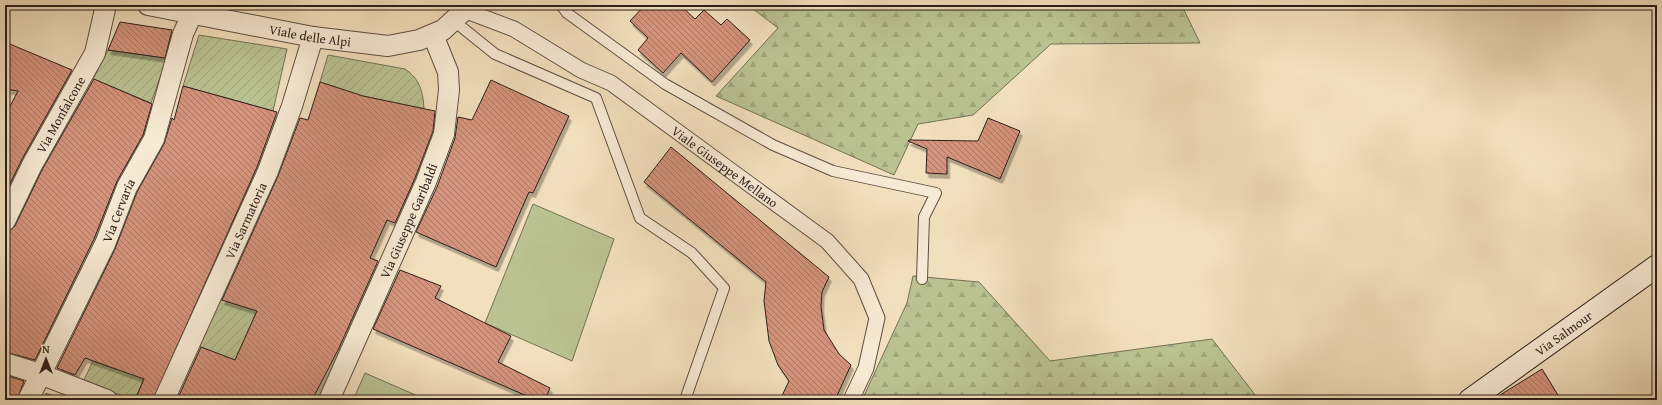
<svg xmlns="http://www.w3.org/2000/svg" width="1662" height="405" viewBox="0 0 1662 405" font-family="'Gentium Book Plus',serif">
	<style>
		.grass { fill: url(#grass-dots); stroke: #727056 }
		.forest { fill: url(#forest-firs); stroke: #727056 }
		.garden { fill: url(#garden-furrows); stroke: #727056 }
		.pitch { fill: #bac292; stroke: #727056 }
		.building { fill: url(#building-back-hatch); stroke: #2b1e1a; filter: url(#shadow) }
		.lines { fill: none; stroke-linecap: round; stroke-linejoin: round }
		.service-casing { stroke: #5d4e43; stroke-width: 12 }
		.pedestrian-casing { stroke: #5d4e43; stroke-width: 17 }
		.minor-casing { stroke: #5d4e43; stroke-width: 22 }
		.secondary-casing { stroke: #2b1e1a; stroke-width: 24 }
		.service { stroke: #f7ead4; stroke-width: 10 }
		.pedestrian { stroke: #f7ead4; stroke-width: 15 }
		.minor { stroke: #f7ead4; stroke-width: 20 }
		.secondary { stroke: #f7ead4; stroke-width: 22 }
		.labels { text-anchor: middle; stroke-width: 3; stroke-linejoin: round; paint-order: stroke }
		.street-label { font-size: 13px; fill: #2b1e1a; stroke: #f7ead4 }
	</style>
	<defs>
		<pattern id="grass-dots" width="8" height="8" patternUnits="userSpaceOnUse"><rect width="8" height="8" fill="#bac292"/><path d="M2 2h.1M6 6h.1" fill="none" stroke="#a0a67d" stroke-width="1.8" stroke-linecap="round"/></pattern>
		<pattern id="forest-firs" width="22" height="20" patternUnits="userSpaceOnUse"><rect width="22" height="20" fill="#bac292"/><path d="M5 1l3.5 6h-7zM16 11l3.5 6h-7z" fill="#a0a67d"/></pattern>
		<pattern id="garden-furrows" width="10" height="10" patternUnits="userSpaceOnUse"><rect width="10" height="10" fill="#bac292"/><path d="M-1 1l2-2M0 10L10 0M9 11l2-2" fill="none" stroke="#a0a67d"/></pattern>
		<pattern id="building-back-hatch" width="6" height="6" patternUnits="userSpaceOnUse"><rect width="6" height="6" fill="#d4937c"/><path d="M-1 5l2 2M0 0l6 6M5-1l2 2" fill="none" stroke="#ac7765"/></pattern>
		<filter id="shadow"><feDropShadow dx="2.5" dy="4.5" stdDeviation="0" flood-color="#0004"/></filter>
	</defs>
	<rect width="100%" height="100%" fill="#f2dfbd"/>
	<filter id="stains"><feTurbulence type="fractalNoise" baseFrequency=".005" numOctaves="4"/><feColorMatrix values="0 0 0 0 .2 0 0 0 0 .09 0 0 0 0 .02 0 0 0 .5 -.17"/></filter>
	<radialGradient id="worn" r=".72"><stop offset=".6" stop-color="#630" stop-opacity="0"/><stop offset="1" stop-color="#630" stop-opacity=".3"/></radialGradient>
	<path class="grass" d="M46 393 64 400H43Z"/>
	<path class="forest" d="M748 5H1185L1184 10 1200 43 1051 44 973 115 918 124 894 175 716 96 778 28Z
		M913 276 979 282 1050 361 1212 339 1259 400H862L907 303Z"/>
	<path class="garden" d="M199 35 287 49 273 111 183 86Z
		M108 50 167 58 151 103 93 79Z
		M328 55 405 69C420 79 423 92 424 109L363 96 320 82Z
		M216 298 257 311 235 360 198 346Z
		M93 361 115 369 118 367 144 378 135 400 83 382Z"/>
	<path class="pitch" d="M533 204 614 239 572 361 485 323Z
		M365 373 427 400H353Z"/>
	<path class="building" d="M645 5H680L695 19 704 10 721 25 727 19 750 40 712 82 681 53 663 73 638 50 648 38 630 21Z
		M120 22 172 30 165 58 108 50Z
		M5 42 72 70 22 159 6 192 5 116 18 91 5 89Z
		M94 79 152 104 143 135 117 181 94 239 35 360 5 352V237L8 232 15 226 42 170Z
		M491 80 569 116 533 193 529 192 496 267 416 232 437 187 455 138 458 117 472 120Z
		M320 82 363 96 435 111 433 131 415 178 395 223 387 220 370 258 378 261 339 348 312 400H177L201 347 235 360 257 311 222 300 278 176 300 118 308 120Z
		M183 86 277 112 257 167 153 400H135L144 379 85 358 75 375 57 368 115 249 137 192 164 144 172 118 174 120Z
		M988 118 1020 131 1000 179 947 157V174L926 173 927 149 908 141 909 140 978 141Z
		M671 147 829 277 822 292 821 306 824 330 839 354 851 365 835 400H780L789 381 778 365 769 341 764 301 766 282 644 182Z
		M400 270 441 286 435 298 511 336 498 362 550 388 545 400H536L373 329Z
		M1542 369 1561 400H1492Z
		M5 375 24 381 17 400H5Z"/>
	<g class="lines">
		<g class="service-casing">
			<path id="service" d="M561 5 567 13 665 84 773 145 833 171 936 193 924 217 922 279
				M454 21 495 54 596 98 640 218 692 253 724 288 685 400"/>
		</g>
		<g class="pedestrian-casing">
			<g id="pedestrian">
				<path id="s1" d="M464 10 514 29 581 70 611 83 827 241 861 279 877 318 866 368 851 400"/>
			</g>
		</g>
		<g class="minor-casing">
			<g id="minor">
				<path id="s2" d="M148 5 313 37 388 46 419 40 443 30 470 5"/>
				<path id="s3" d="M5 221 32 165 95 53 106 5"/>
				<path d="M5 363 40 374 107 400"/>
				<path id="s4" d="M28 400 105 244 127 187 154 139 183 34 192 14"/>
				<path id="s5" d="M164 400 268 171 292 106 313 37"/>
				<path id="s6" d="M329 400 426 182 444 134 449 90 448 72 433 35"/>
			</g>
		</g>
		<g class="secondary-casing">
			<g id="secondary">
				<path id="s7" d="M1470 400 1657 266"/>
			</g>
		</g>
		<use href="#service" class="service"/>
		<use href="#pedestrian" class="pedestrian"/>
		<use href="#minor" class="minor"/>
		<use href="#secondary" class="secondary"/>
	</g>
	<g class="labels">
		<g class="street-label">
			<text dy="5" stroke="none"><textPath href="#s2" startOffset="165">Viale delle Alpi</textPath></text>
			<text dy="5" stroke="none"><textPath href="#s3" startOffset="120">Via Monfalcone</textPath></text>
			<text dy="5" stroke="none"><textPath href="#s1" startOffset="306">Viale Giuseppe Mellano</textPath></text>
			<text dy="5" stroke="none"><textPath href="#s4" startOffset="210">Via Cervaria</textPath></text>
			<text dy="5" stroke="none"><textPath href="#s5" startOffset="197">Via Sarmatoria</textPath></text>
			<text dy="5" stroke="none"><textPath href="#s6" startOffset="196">Via Giuseppe Garibaldi</textPath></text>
			<text dy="5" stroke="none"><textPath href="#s7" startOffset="115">Via Salmour</textPath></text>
		</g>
	</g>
	<rect width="1662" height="405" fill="none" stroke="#f2dfbd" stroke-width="20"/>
	<rect x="6" y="6" width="1650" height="393" fill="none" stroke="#2b1e1a" stroke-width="2"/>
	<rect x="10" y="10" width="1642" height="385" fill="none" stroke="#2b1e1a"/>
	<g transform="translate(46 359)" stroke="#f7ead4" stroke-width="3" paint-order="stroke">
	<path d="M0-3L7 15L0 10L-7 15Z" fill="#2b1e1a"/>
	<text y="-6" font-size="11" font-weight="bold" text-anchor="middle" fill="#2b1e1a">N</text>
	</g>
	<rect width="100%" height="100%" filter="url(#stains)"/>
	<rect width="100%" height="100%" fill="url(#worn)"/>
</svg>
